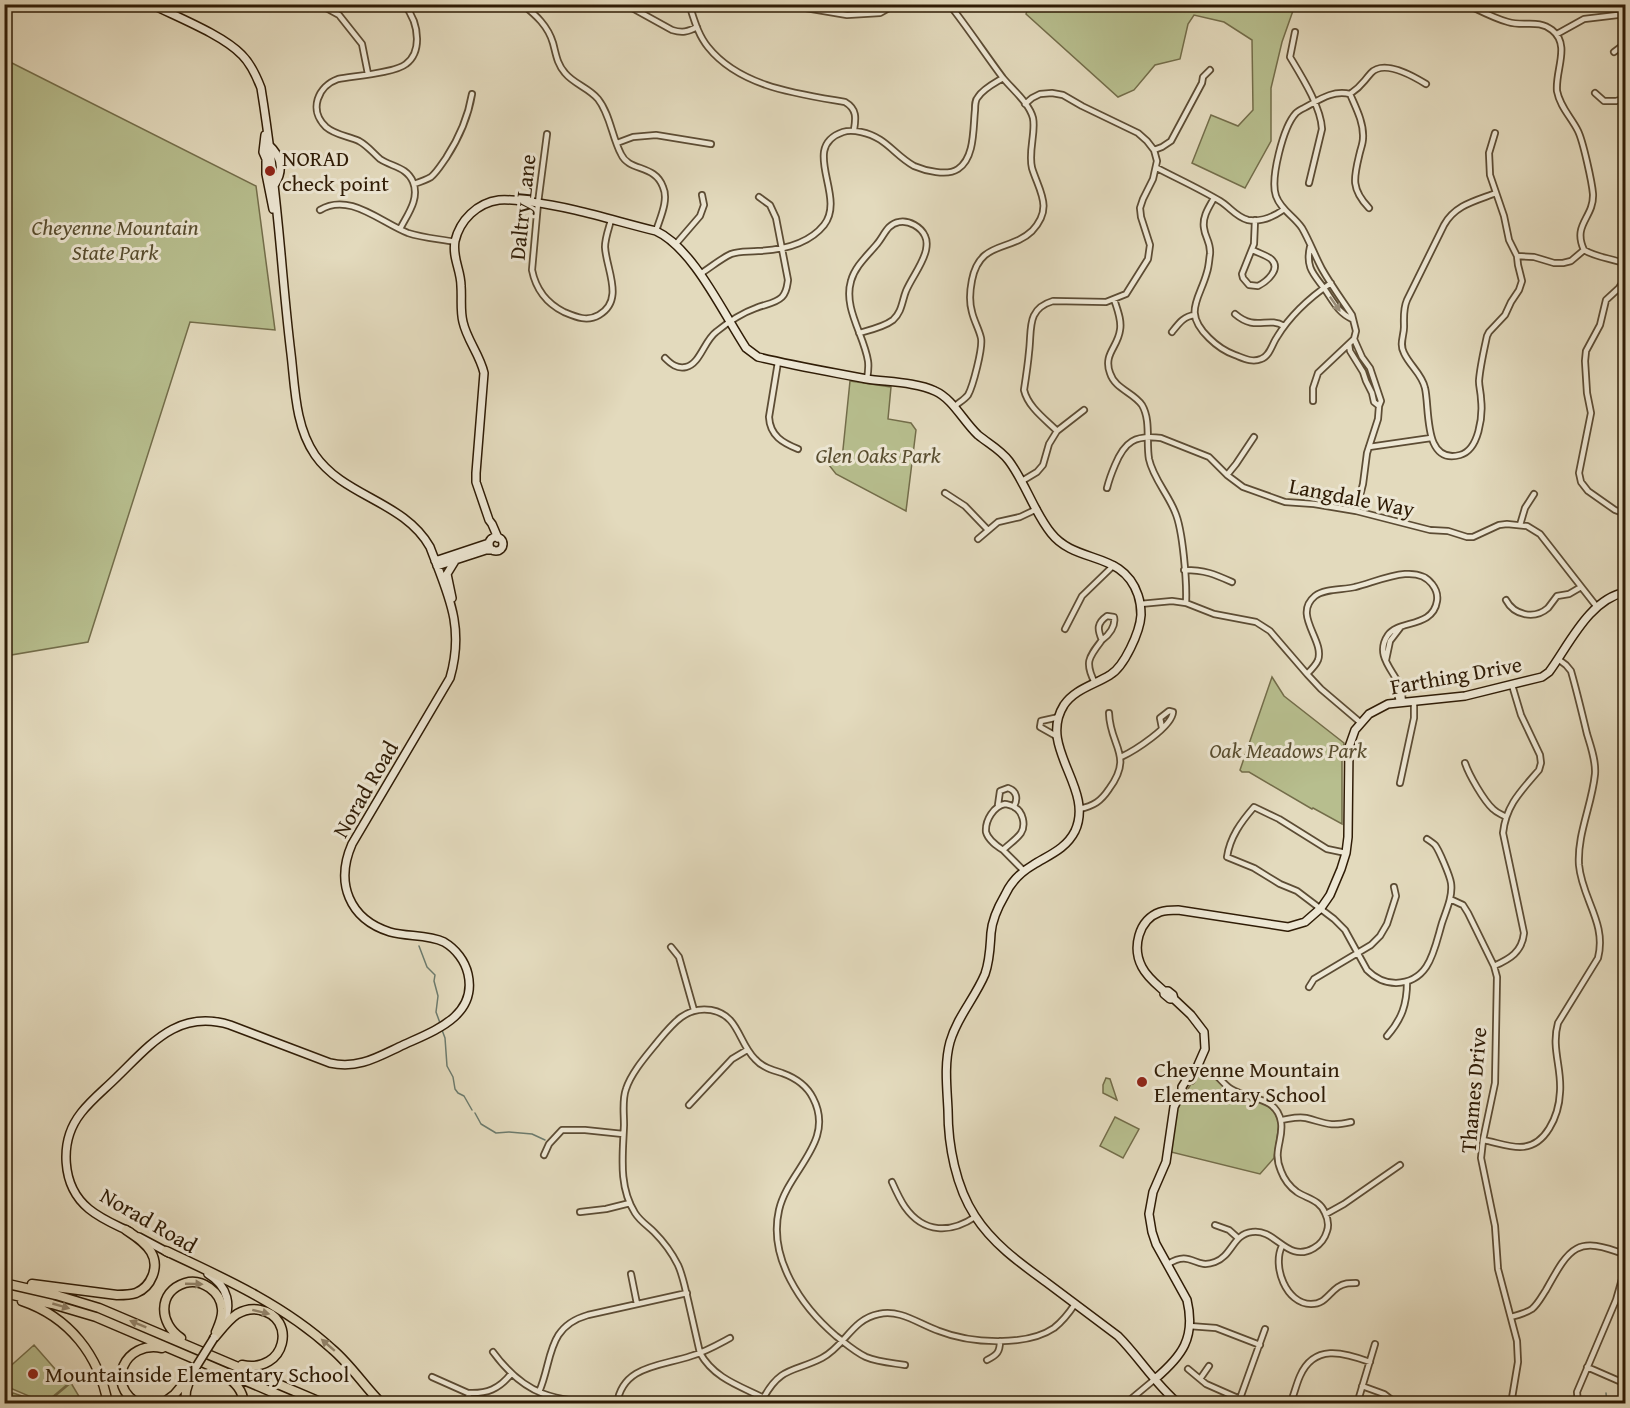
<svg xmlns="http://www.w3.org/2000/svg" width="1630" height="1408" viewBox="0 0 1630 1408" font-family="'Gentium Book Plus',serif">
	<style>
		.green { fill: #b7be8e; stroke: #736d4a; stroke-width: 1.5 }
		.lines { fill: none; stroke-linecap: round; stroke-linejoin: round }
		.stream { stroke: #6c7b6e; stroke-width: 1.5 }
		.street-casing { stroke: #5c4c34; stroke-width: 8 }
		.secondary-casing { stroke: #2f1c06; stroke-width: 10 }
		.highway-casing { stroke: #2f1c06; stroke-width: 11 }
		.street { stroke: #ede7d4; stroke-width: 4.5 }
		.secondary { stroke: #ede7d4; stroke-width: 7 }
		.highway { stroke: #e3dabd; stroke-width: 8 }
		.secondary-bridge-casing { stroke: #2f1c06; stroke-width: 10; stroke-linecap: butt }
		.secondary-bridge { stroke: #ede7d4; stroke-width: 7 }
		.oneway { fill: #988c77 }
		.oneway2 { fill: #92846b }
		.poi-dot { fill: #8f2418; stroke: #ede7d4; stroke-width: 2 }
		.labels { text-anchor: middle; stroke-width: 6; stroke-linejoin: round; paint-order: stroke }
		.poi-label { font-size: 22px; fill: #2f1c06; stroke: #ede7d4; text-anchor: start }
		.street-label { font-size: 22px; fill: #2f1c06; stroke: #ede7d4 }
		.park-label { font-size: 22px; font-style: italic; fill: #584d2f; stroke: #ede7d4 }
	</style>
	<rect width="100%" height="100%" fill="#e3dabd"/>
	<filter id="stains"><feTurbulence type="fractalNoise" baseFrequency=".00333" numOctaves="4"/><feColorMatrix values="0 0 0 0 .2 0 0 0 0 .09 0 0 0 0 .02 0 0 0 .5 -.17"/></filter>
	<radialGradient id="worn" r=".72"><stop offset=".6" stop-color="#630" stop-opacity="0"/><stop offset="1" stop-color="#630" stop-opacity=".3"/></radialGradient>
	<path class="green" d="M1029 5H1295L1282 42 1271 88V141L1245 188 1192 163 1211 115 1238 126 1253 110 1252 40 1224 22 1194 15 1188 24 1180 59 1155 65 1134 90 1118 97 1026 14Z
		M4 59 256 186 275 330 190 322 88 642 5 656Z
		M850 381 891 387 888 419 911 423 916 430 906 511 836 474 825 460 842 459Z
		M1272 677 1284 696 1344 743 1342 760V824L1313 808 1312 809 1249 772H1242L1240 770Z
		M1199 1071H1202L1210 1075 1235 1094 1264 1103 1275 1112 1279 1124 1274 1158 1260 1174 1171 1152 1175 1118 1178 1105Z
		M1106 1078 1110 1079 1117 1100 1103 1093V1085Z
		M1115 1117 1139 1129 1123 1158 1100 1146Z
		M34 1345 63 1378 70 1382 45 1403 10 1388 5 1371Z
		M71 1383 80 1398 78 1403H47Z
		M13 1393 31 1399 29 1403H9Z"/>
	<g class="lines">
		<path class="stream" d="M419 946 427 967 435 975 434 981 438 996 436 1012 440 1023
			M442 1030 445 1038 447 1066 453 1077 455 1089 458 1093 464 1096 472 1110
			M475 1113 481 1124 496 1133 509 1132 532 1134 545 1140
			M1606 1393 1607 1404"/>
		<g class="street-casing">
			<path id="street" d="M319 4 339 15 362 44 368 74
				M522 4C536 15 548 26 553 43 556 54 557 64 565 73 574 84 589 88 598 99 610 114 612 137 621 154 629 172 655 164 663 187 669 200 660 218 656 231
				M625 4 672 30C682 33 688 32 697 27
				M689 4C694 19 698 35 708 47 740 87 798 94 845 102 857 109 856 118 854 130
				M782 4 847 15 880 13 896 4
				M949 4C968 28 985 54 1003 78 1013 90 1029 103 1033 118 1036 133 1028 151 1032 168 1039 191 1054 208 1032 231 1010 252 980 240 972 280 970 290 969 302 972 312 974 321 979 329 981 338 983 348 973 386 968 395 964 400 958 403 954 407
				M1466 4C1479 10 1493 18 1508 22 1524 27 1538 19 1552 30 1571 45 1555 70 1557 91 1560 107 1571 117 1578 131 1583 141 1592 182 1593 194 1594 218 1572 224 1584 250
				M1295 32 1290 57C1302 77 1321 107 1322 129L1309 183
				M1557 34 1584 19 1626 14
				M1614 52 1622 46H1626
				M1595 93 1604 101H1616L1626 98
				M1350 94C1362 86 1362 83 1371 73 1384 59 1413 76 1426 84
				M1025 104 1032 98 1040 94 1052 93 1063 95 1082 106 1138 133 1147 141 1154 150 1157 161 1153 179 1143 199 1140 208 1141 217 1150 245 1148 259 1126 294 1106 302 1053 301C1026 309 1032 329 1029 352 1028 364 1026 377 1024 390 1028 407 1045 419 1057 431
				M1495 133 1489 153 1490 175 1504 216 1509 240 1517 256 1518 265 1522 281 1519 290 1511 302 1505 315 1489 332 1487 336C1484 350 1480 367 1479 381 1479 387 1481 393 1481 399 1483 416 1479 450 1460 455 1423 465 1430 409 1425 388 1422 374 1410 366 1404 353 1399 344 1404 336 1404 327 1404 317 1403 309 1407 300L1444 225C1455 205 1475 201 1496 193
				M547 134 538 203 532 270C536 290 546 303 564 312 576 317 587 322 599 315 625 300 606 269 605 247 605 238 609 228 611 220
				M617 143 633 137 656 135 711 144
				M1154 150 1162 147 1171 141 1202 83 1203 77 1210 70
				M1157 168C1178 179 1200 189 1220 201 1230 207 1236 217 1248 220 1260 222 1273 217 1283 210
				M414 184C420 182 426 180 431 177 437 172 441 165 446 158 459 138 468 118 472 94
				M1214 198C1209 207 1202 217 1204 228 1205 238 1211 242 1210 254 1209 260 1209 266 1207 272 1200 299 1182 312 1209 338 1217 346 1224 351 1235 355 1243 358 1252 363 1261 359 1270 356 1272 344 1277 337 1291 314 1309 298 1331 283
				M320 210C349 192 380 222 408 233 423 238 440 239 455 242
				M400 229C407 215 420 199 413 182 407 167 392 167 380 159 373 153 368 146 359 141 348 136 335 135 326 127 308 110 318 86 338 79 353 76 395 73 406 64 414 58 417 48 417 39 417 27 412 14 404 4
				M675 245 700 216 704 205 702 195
				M1310 247C1305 269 1315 275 1326 291 1334 303 1339 313 1352 319
				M1253 250C1258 253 1266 255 1271 259 1282 269 1266 282 1258 286L1249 285 1243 278 1242 274 1254 244 1255 220
				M1517 256 1534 257 1554 263H1563L1571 261 1584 250C1597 258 1612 258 1626 264
				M700 274C710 268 720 259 731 254 739 251 749 252 758 251 782 250 808 245 824 225 847 196 799 147 843 132 849 130 856 131 861 132 886 137 894 155 914 166 921 169 928 171 936 172 943 173 952 173 958 169 975 158 973 128 975 110 975 105 975 100 978 97 984 88 995 83 1003 78
				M1626 277 1619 288 1606 300 1600 325 1586 351 1585 361 1587 393 1591 413 1579 473 1581 482 1588 491 1615 510 1626 514
				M1114 299C1117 309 1122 320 1120 330 1118 347 1103 354 1110 373 1115 389 1133 392 1142 405 1151 420 1146 442 1149 459 1153 478 1168 494 1175 512 1183 530 1187 583 1186 603
				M1235 314C1256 332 1267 316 1284 326
				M1172 332C1179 323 1184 316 1195 315
				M859 333C870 330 884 327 893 320 902 312 902 301 906 291 912 277 923 264 926 250 927 245 927 240 925 236 921 227 909 220 899 222 887 224 884 236 877 244 868 255 855 266 851 281 843 308 864 335 868 361 869 367 868 373 867 379
				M1354 339 1362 357 1370 368 1381 401 1379 406 1378 419 1367 453 1363 484 1356 511
				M1349 344 1350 351 1363 372 1366 381 1372 393 1374 402 1379 406
				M665 358C671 364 677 369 686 367 700 364 704 341 716 332 727 323 742 313 756 308 765 304 775 304 782 297 787 292 787 286 788 280L776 218 770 205 759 197
				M778 362 769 417C770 436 783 443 798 449
				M4 377V390
				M1313 401V388L1318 373 1354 339 1356 331 1352 315C1342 300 1331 285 1322 269 1315 256 1309 240 1302 228 1294 216 1281 210 1276 196 1270 179 1283 127 1296 113 1297 112 1302 109 1304 108 1319 100 1332 90 1350 94 1356 108 1364 123 1363 138 1363 143 1361 148 1360 152 1354 177 1350 188 1369 208
				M1369 447 1431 438
				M1227 475 1236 464 1254 437
				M1022 481 1037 472 1043 465 1049 444 1057 431 1084 410
				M1107 488C1109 480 1112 472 1115 465 1125 441 1135 435 1161 438L1209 457 1227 475 1243 487 1285 502 1314 504 1356 511 1430 530 1448 531 1467 537H1473L1499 525 1507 524 1527 526 1540 534 1597 607
				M945 493 965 506 988 530
				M1520 525 1525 508 1534 494
				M978 539 998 522 1020 517 1037 509
				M1184 570C1205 570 1214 574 1232 582
				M1506 600C1514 615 1534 620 1548 608 1551 604 1554 600 1557 596L1569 594 1581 587
				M1140 604 1172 601 1186 603 1214 614 1256 622 1270 631 1307 674 1321 689 1361 723
				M1107 616 1114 617C1116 626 1109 635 1102 640 1097 629 1097 623 1107 616Z
				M1065 629 1082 596 1114 565
				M1386 660 1390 641 1400 628
				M1307 674C1311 670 1316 665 1318 660 1325 640 1292 615 1315 596 1325 588 1344 590 1355 587 1377 582 1416 562 1432 584 1436 589 1438 595 1437 601 1433 628 1398 620 1388 635 1375 654 1391 668 1399 684 1402 689 1402 696 1403 702
				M1395 680 1399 702
				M1095 683C1084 662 1089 657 1102 640
				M1056 736 1040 727 1041 721 1059 717
				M1121 757C1134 751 1172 727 1173 712L1169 711 1160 718 1162 728
				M1465 763C1469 775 1484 801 1493 809 1497 813 1501 814 1506 817
				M1400 783 1414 718V701
				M1005 804C1006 804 1014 806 1014 807 1023 811 1026 825 1021 833 1017 839 1009 844 1003 850 997 846 988 840 986 832 985 820 994 806 1005 804Z
				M998 805 1000 791 1008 788C1017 791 1018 799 1014 806
				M1079 809C1094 806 1101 801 1109 789 1134 755 1110 747 1109 713
				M1003 850 1024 871
				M1346 853 1327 849 1279 819 1254 807C1241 822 1230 837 1227 857L1254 868 1280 884 1297 891 1334 919 1345 930 1367 970C1375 978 1384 983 1396 983 1430 982 1434 950 1442 923 1446 911 1453 896 1451 883 1450 876 1439 850 1435 845 1433 843 1430 841 1427 839
				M1450 899 1463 905 1468 913 1494 966 1497 977 1495 1083 1483 1140 1481 1158 1495 1226 1498 1269 1517 1341 1518 1362 1511 1404
				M671 947 679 957 694 1010
				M1494 966C1510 959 1522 952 1524 933L1503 833C1506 805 1521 791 1539 770L1541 763 1540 755 1521 715 1512 685
				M1309 987 1314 979 1371 945 1380 936 1387 924 1396 896 1394 887
				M1387 1036C1402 1019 1407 1004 1407 982
				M689 1105 732 1059 747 1050
				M1281 1120C1289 1119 1298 1116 1306 1118 1326 1123 1329 1127 1351 1122
				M1483 1140C1495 1142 1508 1147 1520 1147 1546 1147 1559 1115 1560 1092 1562 1068 1551 1048 1558 1023L1598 958C1607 923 1582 899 1579 865 1577 834 1592 805 1595 774 1596 761 1591 747 1587 734 1582 713 1577 692 1571 671L1566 665 1558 659
				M544 1155 549 1144 562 1130H585L623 1134
				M892 1182C896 1191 900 1200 905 1207 924 1234 951 1233 975 1217
				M580 1212 606 1209 630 1203
				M1326 1214 1344 1204 1400 1165
				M1215 1225 1229 1230 1238 1238
				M1282 1246C1272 1266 1286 1304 1311 1304 1325 1304 1328 1294 1338 1287 1344 1283 1349 1283 1356 1283
				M1168 1264C1192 1249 1194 1270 1215 1262 1232 1256 1233 1234 1252 1232 1276 1228 1287 1264 1314 1248 1321 1244 1325 1238 1327 1231 1329 1225 1328 1219 1325 1213 1320 1200 1308 1199 1297 1192 1290 1187 1284 1179 1281 1171 1272 1151 1284 1139 1281 1122 1277 1096 1249 1100 1231 1089 1226 1086 1222 1081 1218 1077 1212 1072 1205 1069 1198 1065
				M631 1274 637 1304
				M1511 1317C1518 1315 1526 1313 1532 1309 1538 1304 1542 1296 1546 1290 1570 1247 1576 1235 1626 1255
				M1189 1326 1216 1328 1260 1345
				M493 1352C526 1397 554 1400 607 1404
				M987 1360C997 1355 1000 1352 1000 1341
				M1587 1367 1626 1384
				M1188 1369 1206 1384 1240 1399
				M432 1377 468 1393
				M1200 1379 1209 1366
				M1362 1386 1384 1394 1397 1404
				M539 1392C553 1360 546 1327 588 1315L687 1293
				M764 1397C781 1366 795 1372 822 1358 845 1346 852 1319 879 1314 900 1309 919 1324 939 1331 969 1343 1026 1347 1054 1328 1063 1321 1069 1313 1075 1304
				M470 1404 468 1393C487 1394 499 1389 511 1374
				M617 1404C622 1365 662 1366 691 1356 705 1352 717 1345 730 1338
				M775 1404C748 1388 716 1382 700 1353 696 1335 692 1318 688 1300 685 1288 683 1276 678 1265 672 1253 664 1242 654 1232 648 1226 640 1221 635 1213 618 1186 623 1154 624 1125 624 1112 622 1100 626 1089 632 1071 648 1054 659 1040 673 1023 687 1006 711 1010 739 1015 738 1042 755 1059 762 1067 772 1070 782 1073 796 1078 807 1086 813 1098 836 1142 788 1170 779 1210 768 1258 801 1306 836 1336 845 1343 855 1352 866 1357 878 1362 893 1363 905 1365
				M1045 1404 1046 1402
				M1125 1404 1155 1379
				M1238 1404 1265 1329
				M1290 1404C1294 1395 1296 1385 1300 1376 1314 1344 1343 1352 1370 1362
				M1357 1404 1375 1344
				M1578 1404 1577 1392 1616 1300 1626 1265"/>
		</g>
		<g class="secondary-casing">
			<path id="secondary" d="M265 135 263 152 266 159V174L273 209
				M269 145C281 156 284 170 275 184
				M489 544a7 7 0 1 1 14 0a7 7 0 1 1-14 0Z
				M498 538 492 524 489 520 476 482V473L484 373C480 355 467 340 463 322 460 310 462 298 461 286 461 270 452 258 455 241 460 220 477 203 499 200 510 199 521 201 531 202 573 207 615 221 656 231 693 248 723 313 746 348L758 357C794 366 831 372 867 379 887 382 916 382 935 391 953 399 963 421 978 435 989 444 1001 450 1009 461 1026 484 1034 512 1051 533 1076 565 1123 550 1138 595 1140 601 1141 608 1141 615 1140 632 1124 667 1110 675 1094 685 1075 689 1064 705 1037 748 1095 788 1075 831 1066 849 1049 855 1033 865 1021 872 1011 882 1005 895 998 907 992 920 991 933 990 948 990 960 985 974 975 998 957 1017 950 1042 944 1064 947 1088 948 1110 948 1146 956 1187 975 1216 993 1244 1020 1263 1046 1282 1070 1300 1094 1318 1118 1336 1139 1357 1155 1384 1179 1404
				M435 561 489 543
				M437 566 486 550H493
				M452 598 447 574 455 561
				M1164 991H1168L1173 995 1174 999 1191 1015 1204 1032 1205 1049 1198 1065 1190 1078 1191 1080
				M1174 999H1170L1164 994V991C1156 984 1147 977 1142 967 1132 948 1138 920 1160 912 1166 910 1172 910 1178 910L1288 927 1305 922 1321 908 1330 895 1341 869 1346 853 1348 837 1349 747 1355 730 1369 714 1388 704 1465 696 1542 677 1549 672C1569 645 1589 599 1626 592
				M130 1232C116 1225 101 1219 89 1209 61 1186 59 1141 81 1113 91 1100 105 1089 117 1077 151 1044 178 1009 230 1025L330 1063C357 1069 376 1058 399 1047 430 1032 478 1018 468 974 465 961 456 949 444 942 428 934 407 937 390 932 349 919 335 883 352 844L450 678C465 626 448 595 430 547 404 501 344 497 315 455 295 426 295 387 291 354 287 321 284 288 281 254 276 199 270 143 261 88 256 75 251 64 242 55 223 35 177 17 151 4
				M139 1237 169 1253
				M208 1274C228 1286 233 1306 222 1326
				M1155 1379C1182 1356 1196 1338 1187 1300L1156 1244 1152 1232 1149 1214 1153 1192 1166 1162 1174 1107 1182 1091V1087L1187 1079 1190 1078"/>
		</g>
		<g class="highway-casing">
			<path id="highway" d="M166 1251C224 1278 284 1305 332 1349 351 1365 364 1386 382 1404
				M4 1283 56 1295 99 1308 325 1404
				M32 1284 117 1295C123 1295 130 1295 136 1293 151 1287 160 1267 151 1252 145 1242 135 1236 126 1230
				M4 1293 52 1304 96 1317 300 1404
				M22 1301C69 1317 99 1355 108 1404
				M181 1338C159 1324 157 1292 185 1283 202 1278 221 1292 222 1309 223 1317 219 1325 216 1332
				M214 1338C221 1330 228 1320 237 1314 244 1310 252 1308 260 1310 297 1317 287 1374 242 1365
				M224 1375C235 1382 243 1390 244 1404
				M139 1404C104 1385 125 1340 162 1348
				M162 1404 174 1395 191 1375
				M185 1404 186 1391 190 1378"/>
		</g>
		<use href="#street" class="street"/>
		<use href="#secondary" class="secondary"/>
		<use href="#highway" class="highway"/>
		<g class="secondary-bridge-casing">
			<path id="secondary-bridge" d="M191 1375 214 1338"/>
		</g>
		<use href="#secondary-bridge" class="secondary-bridge"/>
	</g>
	<defs><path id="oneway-solid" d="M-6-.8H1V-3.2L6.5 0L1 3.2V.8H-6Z" transform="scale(1.5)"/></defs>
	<use class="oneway" href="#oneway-solid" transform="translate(1335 304) rotate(55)"/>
	<g class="oneway2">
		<use href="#oneway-solid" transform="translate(194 1284) rotate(2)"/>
		<use href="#oneway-solid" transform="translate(61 1306) rotate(16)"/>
		<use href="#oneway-solid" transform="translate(261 1312) rotate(14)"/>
		<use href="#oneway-solid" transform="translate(138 1324) rotate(-158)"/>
		<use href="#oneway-solid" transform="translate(328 1345) rotate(-139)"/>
	</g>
	<g class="poi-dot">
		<circle cx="270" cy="171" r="6"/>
		<circle cx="1142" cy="1082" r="6"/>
		<circle cx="33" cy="1374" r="6"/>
	</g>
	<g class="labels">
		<g class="poi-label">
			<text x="282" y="166">NORAD<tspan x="282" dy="25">check point</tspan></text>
			<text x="1154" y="1077">Cheyenne Mountain<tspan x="1154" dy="25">Elementary School</tspan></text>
			<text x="45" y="1382">Mountainside Elementary School</text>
		</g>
		<g class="street-label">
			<text transform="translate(522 207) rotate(-84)" y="8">Daltry Lane</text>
			<text transform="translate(1352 497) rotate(11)" y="8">Langdale Way</text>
			<text transform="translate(1456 675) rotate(-10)" y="8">Farthing Drive</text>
			<text transform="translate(365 789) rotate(-60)" y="8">Norad Road</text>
			<text transform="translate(1473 1090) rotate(-85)" y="8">Thames Drive</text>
			<text transform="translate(149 1220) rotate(30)" y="8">Norad Road</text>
		</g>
		<g class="park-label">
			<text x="115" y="235">Cheyenne Mountain<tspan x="115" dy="25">State Park</tspan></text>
			<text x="878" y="463">Glen Oaks Park</text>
			<text x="1288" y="758">Oak Meadows Park</text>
		</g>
	</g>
	<rect width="1630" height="1408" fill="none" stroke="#e3dabd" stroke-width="24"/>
	<rect x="6" y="6" width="1618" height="1396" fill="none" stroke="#2f1c06" stroke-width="3"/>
	<rect x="12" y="12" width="1606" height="1384" fill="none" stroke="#2f1c06" stroke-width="1.5"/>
	<rect width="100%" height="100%" filter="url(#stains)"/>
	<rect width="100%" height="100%" fill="url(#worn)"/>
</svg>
